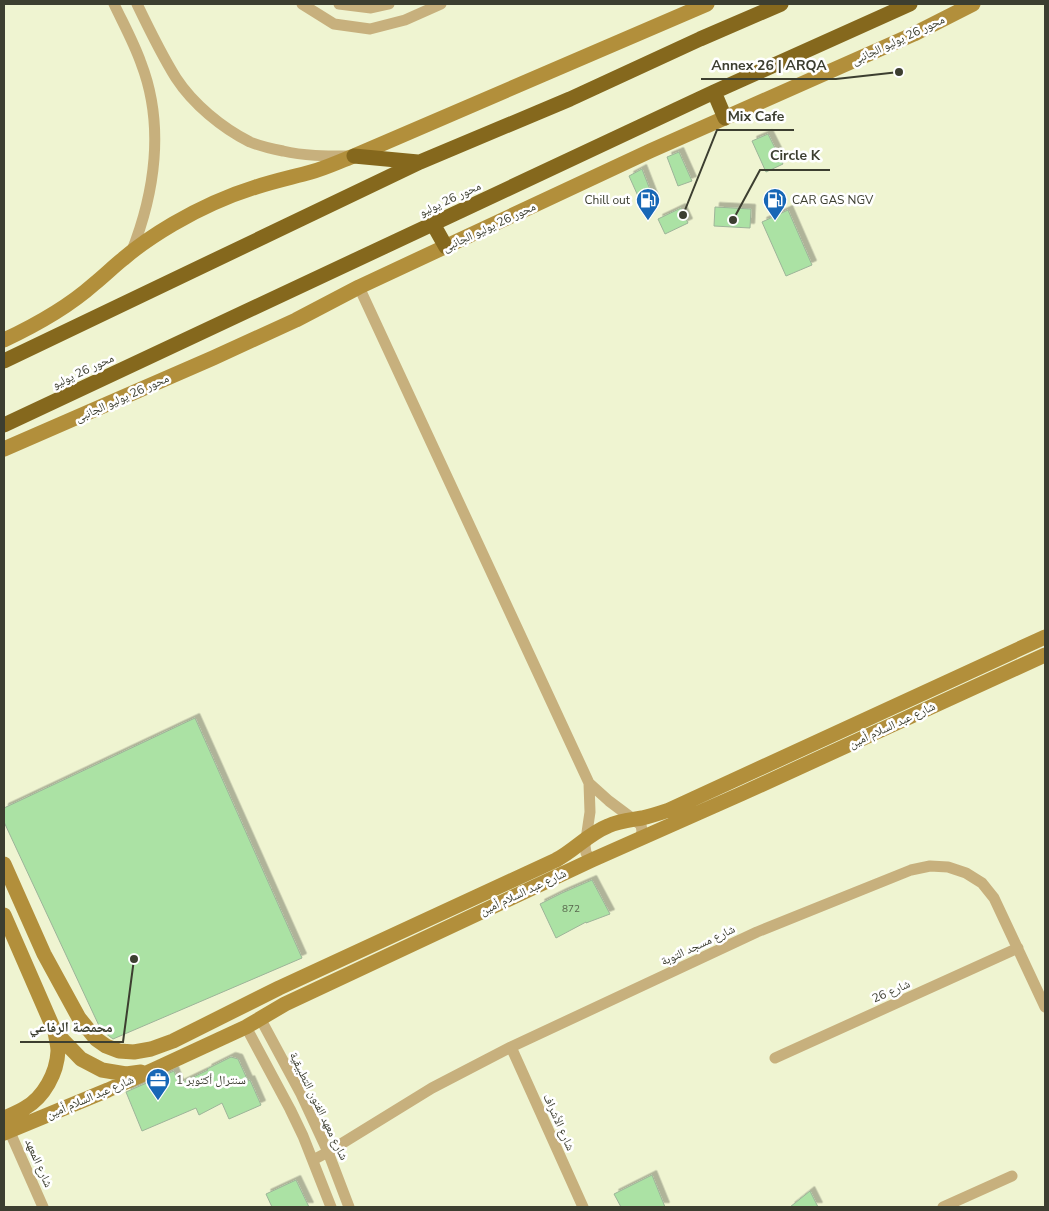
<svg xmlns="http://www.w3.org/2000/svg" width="1049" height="1211" viewBox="0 0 1049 1211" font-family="'Nunito Sans','Noto Naskh Arabic',sans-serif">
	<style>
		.building { fill: #abe2a4; stroke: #9db499; filter: url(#shadow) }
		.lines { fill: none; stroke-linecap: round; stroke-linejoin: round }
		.street { stroke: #c7b07d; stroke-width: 11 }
		.secondary { stroke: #b28f3b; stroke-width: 15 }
		.highway { stroke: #85681d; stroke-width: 15 }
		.labels { text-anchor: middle; stroke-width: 5; stroke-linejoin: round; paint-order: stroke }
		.number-label { font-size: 10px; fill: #58674d }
		.street-label { font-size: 12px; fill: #3c3e30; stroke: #fff }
		.poi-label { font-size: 12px; fill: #3c3e30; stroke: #fff; text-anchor: start }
		.leader { fill: none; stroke: #3c3e30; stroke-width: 2 }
		.callout-dot { fill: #3c3e30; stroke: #fff; stroke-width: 2 }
		.callout-label { font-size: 14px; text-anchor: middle; font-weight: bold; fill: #3c3e30; stroke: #fff; stroke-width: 5; stroke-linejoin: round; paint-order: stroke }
	</style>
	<defs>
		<filter id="shadow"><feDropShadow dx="4.5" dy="-4.5" stdDeviation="0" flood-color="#0004"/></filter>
	</defs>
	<rect width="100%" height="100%" fill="#eff4d1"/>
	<path class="building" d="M768 134 783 164 766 172 752 141Z
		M679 152 692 181 678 186 667 157Z
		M642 169 654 200 642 205 629 176Z
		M715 207 751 209 750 228 714 226Z
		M681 208 688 223 665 234 658 219Z
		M788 210 812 265 786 276 762 222Z
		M195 718 302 958 113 1039 101 1030 4 822V808Z
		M592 880 610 914 586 923V922L556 938 540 904 562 893Z
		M231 1057 238 1059 248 1081 250 1080 261 1105 229 1119 222 1103 199 1115 196 1108 142 1131 126 1092 174 1071 179 1084 208 1070 207 1069Z
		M652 1175 665 1207H621L614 1194Z
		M296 1180 309 1207H272L266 1194Z
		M810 1191 818 1207H790Z"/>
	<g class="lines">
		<path class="street" d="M114 4C123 23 134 43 141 63 165 125 155 193 131 253
			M137 4C149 29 161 54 176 78 193 104 222 128 250 142 260 146 273 149 283 151 304 156 326 156 347 156
			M302 4 334 24 370 29 405 20 441 4
			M339 4 371 8 389 4
			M359 287 589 783 590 812 585 846 586 853 592 860
			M589 783 609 801 641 825 642 831 640 840
			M260 1018 301 1094 328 1152 349 1207
			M246 1027 290 1109 303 1136 331 1207
			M511 1047 583 1207
			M775 1058 1018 948
			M9 1130 43 1207
			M313 1160 328 1152 432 1088 511 1047 757 932 911 870 930 866 948 867 966 873 982 883 994 898 1045 1007
			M943 1207 1012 1176"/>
		<path class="secondary" d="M4 340C36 325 67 308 94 284 104 276 113 267 123 259 138 246 156 234 173 224 199 209 227 196 256 187 274 181 293 177 311 172 326 168 340 161 354 156L707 4
			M4 449 213 358 296 320 359 287 650 151 914 34 973 4
			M4 864 44 954 79 1018 96 1039 106 1046 119 1051 134 1052 151 1049 173 1041 279 988 556 860C575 850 588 834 608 826 619 821 631 820 642 818 651 816 660 813 669 810L1045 637
			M4 915 55 1032 81 1059 102 1070 126 1074 141 1072
			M4 1118C11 1115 19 1112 25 1108 44 1097 57 1073 58 1051 58 1045 56 1038 55 1032
			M4 1133 108 1090 153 1070 246 1027 285 1004 592 860 741 794 1045 655"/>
		<path class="highway" d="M714 92 725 118
			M354 156 418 162
			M433 224 446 247
			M4 361 420 162 570 99 700 39 781 4
			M4 425 714 92 910 4"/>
	</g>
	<defs>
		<g id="fuel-pin" transform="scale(1.25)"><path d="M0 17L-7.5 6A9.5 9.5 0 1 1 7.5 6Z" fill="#1767b6" stroke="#fff"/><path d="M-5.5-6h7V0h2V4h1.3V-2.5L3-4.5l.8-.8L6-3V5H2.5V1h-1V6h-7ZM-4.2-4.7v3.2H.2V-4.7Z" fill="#fff"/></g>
		<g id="office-pin" transform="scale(1.25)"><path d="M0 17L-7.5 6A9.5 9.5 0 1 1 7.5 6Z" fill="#1767b6" stroke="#fff"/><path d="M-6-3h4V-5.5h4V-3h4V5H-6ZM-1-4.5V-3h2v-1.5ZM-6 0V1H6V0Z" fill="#fff"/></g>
	</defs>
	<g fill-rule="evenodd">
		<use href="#fuel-pin" x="648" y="200"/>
		<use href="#fuel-pin" x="775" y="200"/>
		<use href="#office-pin" x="158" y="1080"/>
	</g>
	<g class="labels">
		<g class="number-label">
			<text x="571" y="912">872</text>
		</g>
		<g class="street-label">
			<text transform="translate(898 40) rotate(-25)" y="4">محور 26 يوليو الجانبى</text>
			<text transform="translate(450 199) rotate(-25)" y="4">محور 26 يوليو</text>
			<text transform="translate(489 227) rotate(-25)" y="4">محور 26 يوليو الجانبى</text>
			<text transform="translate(83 371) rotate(-25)" y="4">محور 26 يوليو</text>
			<text transform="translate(122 398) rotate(-24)" y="4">محور 26 يوليو الجانبى</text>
			<text transform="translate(892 725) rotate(-25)" y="4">شارع عبد السلام أمين</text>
			<text transform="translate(523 892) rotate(-25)" y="4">شارع عبد السلام أمين</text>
			<text transform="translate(698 945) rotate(-25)" y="4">شارع مسجد التوبة</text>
			<text transform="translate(891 991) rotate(-24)" y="4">شارع 26</text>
			<text transform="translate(90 1097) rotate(-23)" y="4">شارع عبد السلام أمين</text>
			<text transform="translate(319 1106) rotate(64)" y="4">شارع معهد الفنون التطبيقية</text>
			<text transform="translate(559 1122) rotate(66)" y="4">شارع الأشراف</text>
			<text transform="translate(39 1163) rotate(66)" y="4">شارع المعهد</text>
		</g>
		<g class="poi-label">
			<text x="630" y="204" text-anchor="end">Chill out</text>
			<text x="792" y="204">CAR GAS NGV</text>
			<text x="176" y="1084">سنترال أكتوبر 1</text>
		</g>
	</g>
	<path class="leader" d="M899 72L836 79H701M683 215L717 130H794M733 220L760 170H830M134 959L123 1042H20"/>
	<g class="callout-dot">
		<circle cx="899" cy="72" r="5"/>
		<circle cx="683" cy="215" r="5"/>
		<circle cx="733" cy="220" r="5"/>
		<circle cx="134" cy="959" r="5"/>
	</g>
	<g class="callout-label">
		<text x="769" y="70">Annex 26 | ARQA</text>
		<text x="756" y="121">Mix Cafe</text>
		<text x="795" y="160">Circle K</text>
		<text x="71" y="1032">محمصة الرفاعي</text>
	</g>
	<rect width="1049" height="1211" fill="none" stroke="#3c3e30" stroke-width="10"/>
</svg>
